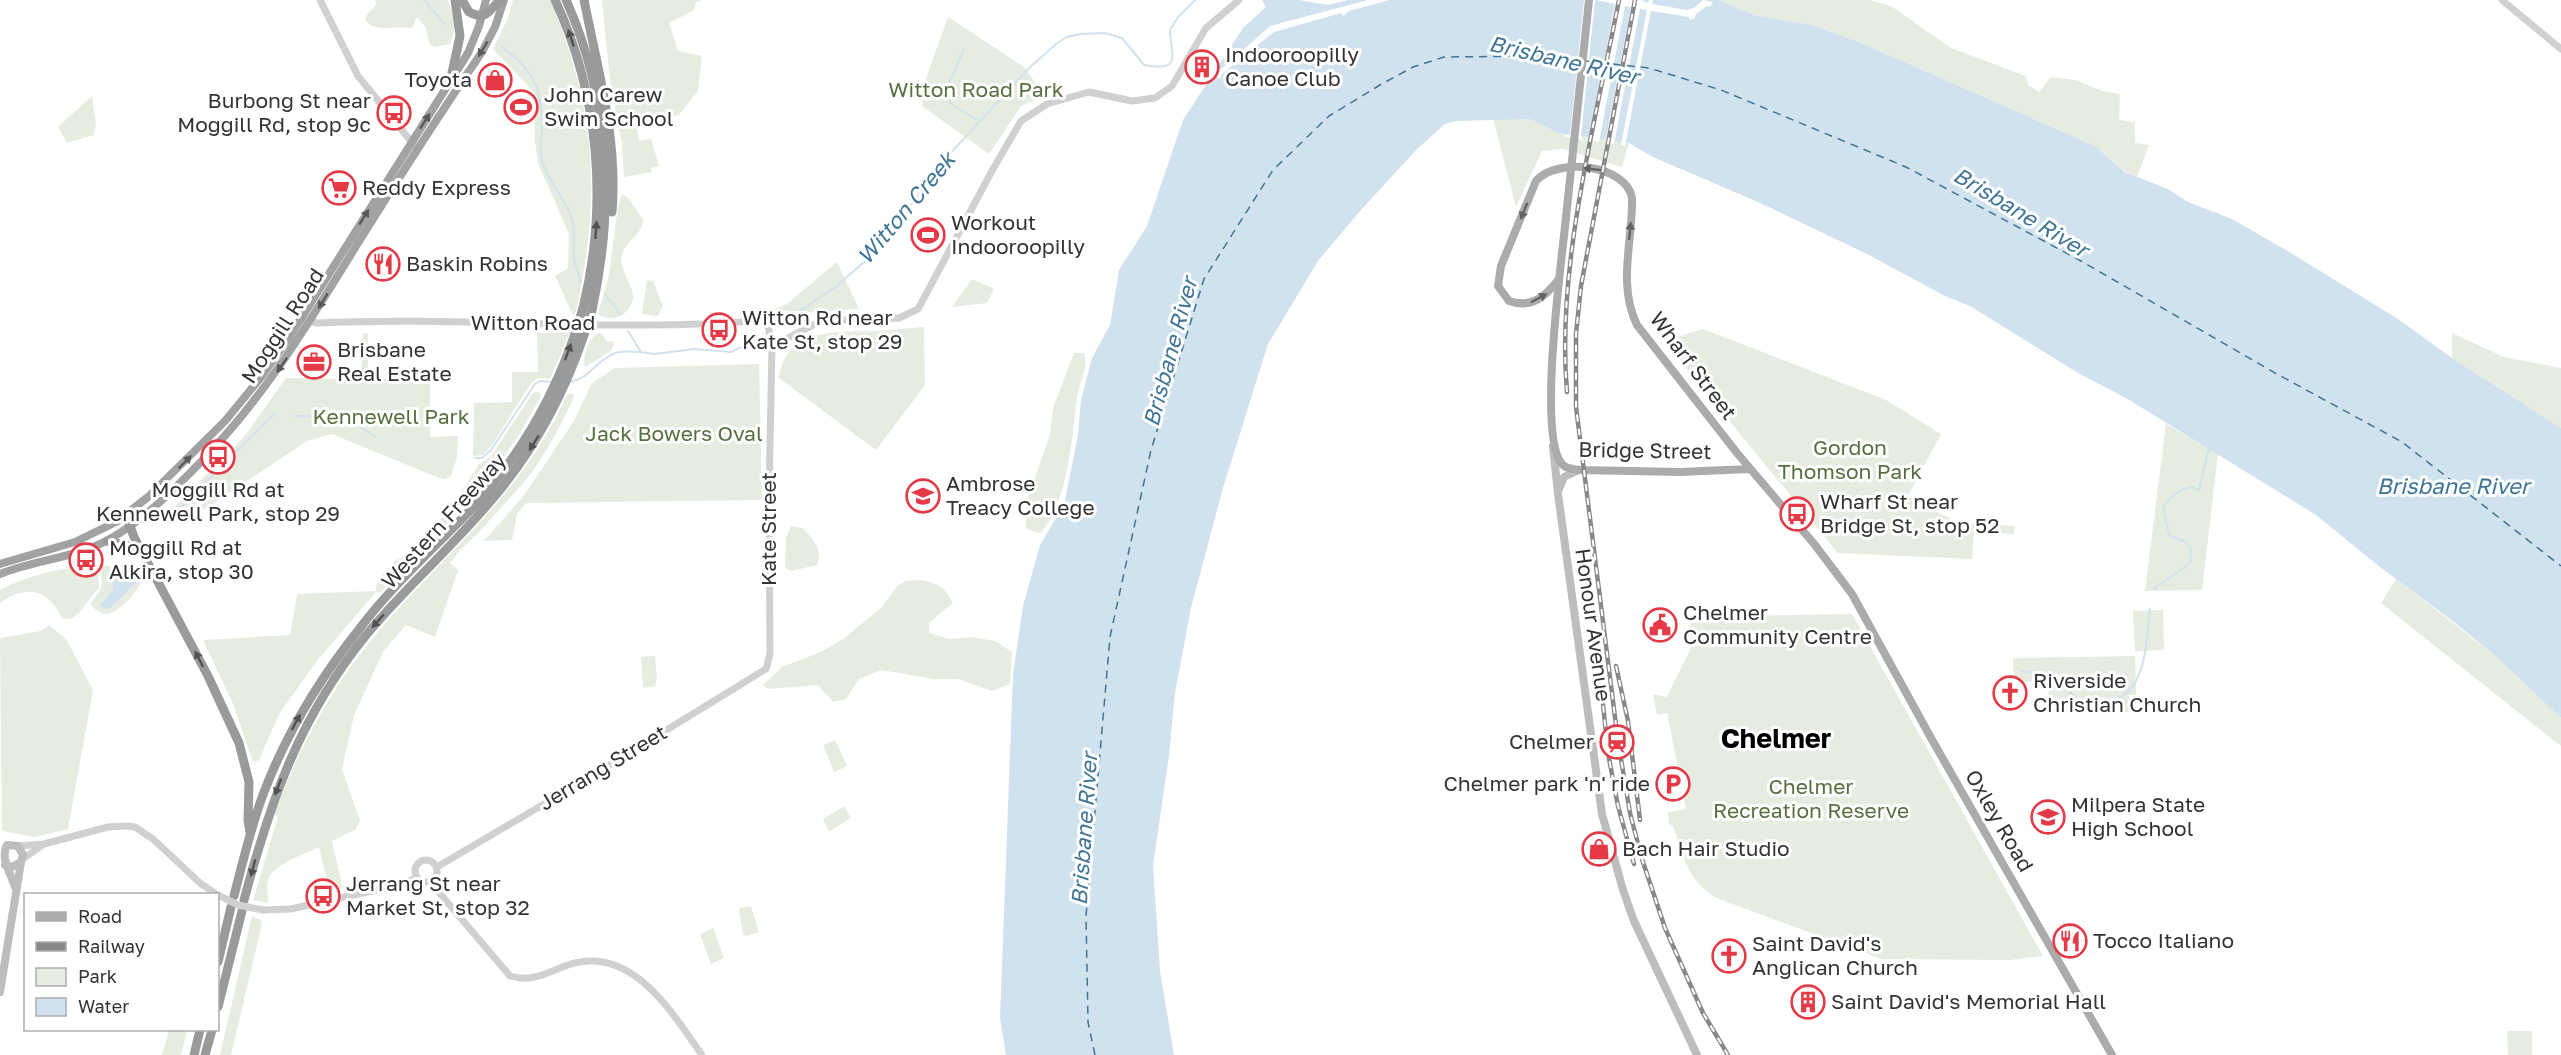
<svg xmlns="http://www.w3.org/2000/svg" width="2561" height="1055" viewBox="0 0 2561 1055" font-family="'Golos Text',sans-serif">
	<style>
		.green { fill: #e6ecdf }
		.water { fill: #cfe2ee }
		.pier { fill: #fff }
		.lines { fill: none; stroke-linecap: round; stroke-linejoin: round }
		.stream { stroke: #cfe2ee; stroke-width: 2 }
		.ferry { stroke: #3f7597; stroke-width: 1.5; stroke-dasharray: 8 6; stroke-linecap: butt }
		.tertiary { stroke: #d0d0d0; stroke-width: 7 }
		.secondary { stroke: #bdbdbd; stroke-width: 8 }
		.primary { stroke: #ababab; stroke-width: 8 }
		.trunk { stroke: #a2a2a2; stroke-width: 8 }
		.motorway { stroke: #9a9a9a; stroke-width: 9 }
		.rail-casing { stroke: #888; stroke-width: 4.5 }
		.rail { stroke: #fff; stroke-width: 2; stroke-dasharray: 7; stroke-linecap: butt }
		.tertiary-bridge { stroke: #d0d0d0; stroke-width: 7 }
		.primary-bridge { stroke: #ababab; stroke-width: 8 }
		.motorway-bridge { stroke: #9a9a9a; stroke-width: 9 }
		.oneway { fill: #525252 }
		.oneway2 { fill: #5a5a5a }
		.oneway3 { fill: #636363 }
		.labels { text-anchor: middle; stroke-width: 6; stroke-linejoin: round; paint-order: stroke }
		.poi-label { font-size: 21px; fill: #333; stroke: #fff; text-anchor: start }
		.park-label { font-size: 21px; fill: #56703f; stroke: #fff }
		.street-label { font-size: 21px; fill: #333; stroke: #fff }
		.water-label { font-size: 22px; font-style: italic; fill: #3f7597; stroke: #fff }
		.district-label { font-size: 27px; font-weight: bold; fill: #000; stroke: #fff }
	</style>
	<rect width="100%" height="100%" fill="#fff"/>
	<path class="green" d="M375 0H448C453 16 457 28 450 44L434 47 429 43 426 28 417 17 412 28C397 25 375 34 365 20L367 14 376 5Z
		M513 0H550C597 110 601 196 576 312L573 315 555 276 568 268 569 234 538 163 535 141 534 94 530 88 493 49 508 18Z
		M602 0H702L696 2 694 10 669 23 678 51 702 56 698 91 679 115 636 123 639 141 651 139 659 166 651 168 652 172 624 177 622 144 610 80Z
		M1719 0H1869L1891 6 1951 48 2026 76 2028 85 2039 92 2051 77 2075 80 2103 91 2120 94 2119 120 2135 122V143L2149 145 2137 177 2125 171 2095 146 1859 42 1811 25 1754 15Z
		M948 17 1024 67 1045 96 1021 106 989 154 922 106 923 87Z
		M92 96 96 124 94 135 67 143 58 127Z
		M1493 118 1530 119 1558 133 1629 143 1622 167 1563 149 1542 151 1516 207Z
		M622 194 628 198 643 219C643 235 626 240 622 254 617 272 638 287 632 303 626 317 610 323 598 314L609 275 618 206Z
		M837 262 859 309 811 312 773 310 787 304Z
		M972 279 994 289 987 303 952 307Z
		M647 280 653 281 663 306 658 316 642 314Z
		M924 327 925 385 876 450 779 378C786 327 838 332 877 331 893 330 908 328 924 327Z
		M1703 329 1886 400 1941 434 1908 496 1957 522 2015 526 2014 534 1974 531 1972 559 1838 553 1668 346 1670 339Z
		M570 332 550 379 538 378 531 383 492 445 483 455 473 456 474 403 512 402V372H538L537 333Z
		M363 333H368V379H430V437L458 436 457 457 451 476 445 479 439 478 332 434 307 441 181 525 170 511 244 437 286 378 361 379Z
		M598 333 602 334 606 341H613L614 344 611 351 585 367C582 356 588 339 598 333Z
		M2452 333 2504 357 2561 368V428L2452 358Z
		M1074 353H1084C1089 369 1079 382 1077 398 1072 437 1068 504 1040 533L1026 529V503L1050 435 1053 408Z
		M759 364 762 500 526 503 517 514 512 540 484 541 522 498 574 421 592 383 615 368Z
		M539 392 541 396 517 438 482 487 380 593 376 592 316 662 279 714 259 760 253 762 234 706 203 640 290 635 297 594 376 591 377 581 393 562 410 554 429 533 459 496 479 464 492 455 533 393Z
		M571 393 574 395 573 399C562 422 551 444 537 465 523 485 504 504 488 522 476 537 461 547 450 563L458 570 435 637 406 625 383 652 354 715 342 769 360 821 356 829 332 841 342 885 346 887 327 891 329 888 319 847C308 852 272 866 269 878 266 885 268 895 268 903L253 900 278 817 274 814C283 794 290 774 299 755 318 716 341 677 369 643 434 562 524 495 566 396Z
		M2166 424 2218 454 2202 590 2145 591Z
		M791 526 803 528C814 541 823 548 817 565L791 571 785 568 786 538Z
		M130 565 143 576C141 588 121 612 107 614 99 614 95 609 90 604 104 585 103 589 100 566Z
		M97 566 99 589C88 598 83 612 71 619L62 618C47 588 28 585 0 603V590C30 574 63 567 97 566Z
		M2396 579 2498 658 2561 718V746L2381 603Z
		M921 580C938 583 945 587 953 603L929 623V633L949 639 971 637 995 641 1012 652 1010 684 992 691 958 679H934L881 670 859 679 846 699 833 702 818 685 768 689 763 685 782 667 821 652 843 639 882 607 897 586 906 581Z
		M2163 610 2164 650 2135 651 2133 611Z
		M1852 614 2043 956 2010 960 1882 959 1719 899C1687 883 1685 857 1673 826L1669 824 1668 812 1686 809 1667 713 1657 715 1653 694 1667 697 1691 648 1690 617Z
		M49 625 66 639 93 690 68 829 35 837 2 831 0 638 41 631Z
		M655 656 657 679 655 686 643 688 641 657Z
		M2135 656 2136 695H2129L2130 712H2048L2049 682H2014L2013 658Z
		M835 740 847 766 834 772 823 745Z
		M844 806 851 818 830 831 828 830 823 819Z
		M751 906 759 932 746 936 743 934 739 911 740 908Z
		M252 916 261 920 262 924 231 1055H220Z
		M713 928 724 958 711 964 700 934Z
		M169 1030H187L181 1055H162Z
		M2507 1031H2532V1055H2508Z"/>
	<path class="water" d="M1262 0H1299L1328 5 1348 0H1719L1754 15 1811 25 1859 42 2095 146 2125 172 2168 189 2188 202 2232 219 2291 253 2398 319 2452 358 2561 428V718L2498 658 2455 623 2380 567 2316 515 2126 398 2078 373 1970 306 1943 295 1867 254 1758 202 1653 157 1629 143 1558 133 1530 119 1457 121 1445 124 1417 149 1360 211 1318 261 1268 344 1223 488 1191 608 1175 693 1169 756 1153 865 1160 971 1174 1055H1006L1000 1018 1013 674 1023 606 1040 545 1064 505 1078 435 1081 400 1092 358 1110 325 1119 270 1147 226 1183 120 1243 28 1266 7Z
		M129 571 136 573 139 580 109 609 103 608 100 605 113 590V572Z"/>
	<path class="pier" d="M1368 0H1389L1349 11 1343 16 1341 13 1274 32 1222 74 1220 79 1217 77 1201 86 1208 76 1213 73 1211 71 1213 69 1217 71 1225 66 1270 26Z
		M1584 0H1595L1581 137 1584 140 1564 137 1565 135H1570Z
		M1596 0H1642L1648 3 1649 0H1653L1652 4 1687 10 1694 8 1703 0 1713 2 1710 7 1707 6 1696 14 1695 18 1690 20 1689 17 1651 11 1625 146 1621 145 1647 10 1640 9 1614 144 1605 143 1631 7 1625 6 1599 142 1589 140 1615 4Z"/>
	<g class="lines">
		<path class="stream" d="M424 0 445 24
			M502 47C537 73 541 88 542 129 542 140 539 150 542 161 548 183 566 198 572 219 576 233 572 246 574 260 576 267 579 275 581 282
			M964 49 946 90 951 104 979 121
			M606 295 620 314
			M779 325 833 289 870 257 895 229 934 171 1028 69 1056 44 1067 37 1080 34 1105 33 1122 38 1144 65C1184 73 1170 53 1170 30L1178 17 1195 0
			M628 331 641 352 654 354 694 349 731 352 756 340
			M570 382C589 379 596 361 613 354 622 350 632 352 641 352
			M295 416C331 417 345 413 375 437
			M475 458H482L491 450 535 384 540 381 553 382
			M178 510 275 413
			M2154 589 2190 563 2191 549 2186 542 2169 535 2163 508C2168 498 2182 487 2194 487L2199 491 2209 447
			M2022 671 2057 677 2079 702C2146 712 2145 657 2150 609"/>
		<path class="ferry" d="M1585 61 1649 68 1721 90 1906 167 2081 261 2277 374 2402 442 2561 566
			M1095 1055 1088 1022 1086 916 1110 637 1151 450 1204 279 1273 170 1329 116 1380 85 1413 67 1444 57 1540 56 1580 60"/>
		<path class="tertiary" d="M320 0 358 76 414 145
			M2502 0 2561 49
			M305 320 317 323C466 316 618 333 767 320L772 346 769 495 770 654 766 669 595 774 437 867
			M772 346 821 321 899 318 918 309 993 169 1021 121 1047 104 1089 92 1132 101 1155 98 1172 86 1206 28 1239 0
			M18 846 44 844 108 827 127 826 135 827 153 839 200 883 216 894
			M23 859 44 844
			M415 871a11 11 0 1 1 22 0a11 11 0 1 1-22 0Z
			M430 882 510 976C533 983 547 972 568 965 631 944 671 1011 702 1055
			M263 910 291 909 394 886 417 878"/>
		<path class="secondary" d="M1553 446 1558 494 1602 814 1623 890 1634 921 1697 1055
			M1559 489 1564 477 1579 470
			M5 865 12 867 21 862 23 855 18 846 7 845C0 857 10 872 15 887
			M0 992 21 862"/>
		<path class="primary" d="M1566 217C1562 259 1537 436 1562 464 1566 469 1573 469 1579 470L1680 472 1750 469
			M1559 279C1546 296 1532 309 1509 301L1498 286 1501 266 1536 181C1556 157 1626 164 1632 198 1633 242 1617 283 1637 325L1737 453 1815 545 1852 594 1931 738 2112 1055"/>
		<path class="trunk" d="M0 564 75 542 116 522 148 497 225 421 262 376 288 339 468 53 479 26 486 0
			M0 574C35 560 75 558 108 540 139 523 164 499 189 474 262 402 305 329 358 243 398 179 439 115 482 52L495 27 504 0"/>
		<path class="motorway" d="M462 0 469 12C489 22 489 8 501 0
			M555 0C600 96 608 206 583 308
			M566 0C610 98 615 206 592 310
			M584 0C598 71 618 139 612 212
			M450 82 460 36 455 0
			M126 515 134 537 208 676 239 743 249 782 248 820 250 832
			M107 541 141 549
			M234 896C243 861 251 826 264 792 287 732 320 678 360 628 395 582 439 544 478 502 521 453 554 396 575 334
			M244 900C271 799 300 716 367 634 405 588 450 549 488 504 532 454 563 397 584 335
			M218 962 231 907
			M218 1007 242 911
			M194 1055 200 1030
			M205 1055 212 1030"/>
		<g class="rail-casing">
			<path id="rail" d="M1635 0 1581 286 1576 334V407L1618 741 1630 813 1642 859 1665 928 1703 1013 1728 1055
				M1567 392C1556 267 1595 124 1619 0
				M1596 636 1608 753 1618 806 1634 864
				M1616 666 1628 721 1640 820"/>
		</g>
		<use href="#rail" class="rail"/>
		<path class="tertiary-bridge" d="M218 895 238 905 263 910"/>
		<path class="primary-bridge" d="M1566 217 1589 0"/>
		<path class="motorway-bridge" d="M575 334 583 308
			M584 335 592 310"/>
	</g>
	<defs><path id="oneway-solid" d="M-6-.8H1V-3.2L6.5 0L1 3.2V.8H-6Z" transform="scale(1.5)"/></defs>
	<g class="oneway">
		<use href="#oneway-solid" transform="translate(571 38) rotate(-109)"/>
		<use href="#oneway-solid" transform="translate(596 230) rotate(-86)"/>
		<use href="#oneway-solid" transform="translate(568 352) rotate(-70)"/>
		<use href="#oneway-solid" transform="translate(534 443) rotate(122)"/>
		<use href="#oneway-solid" transform="translate(378 621) rotate(131)"/>
		<use href="#oneway-solid" transform="translate(199 659) rotate(-117)"/>
		<use href="#oneway-solid" transform="translate(296 722) rotate(-62)"/>
		<use href="#oneway-solid" transform="translate(278 787) rotate(111)"/>
		<use href="#oneway-solid" transform="translate(253 868) rotate(105)"/>
	</g>
	<g class="oneway2">
		<use href="#oneway-solid" transform="translate(483 49) rotate(121)"/>
		<use href="#oneway-solid" transform="translate(425 121) rotate(-57)"/>
		<use href="#oneway-solid" transform="translate(364 217) rotate(-58)"/>
		<use href="#oneway-solid" transform="translate(323 301) rotate(121)"/>
		<use href="#oneway-solid" transform="translate(282 365) rotate(125)"/>
		<use href="#oneway-solid" transform="translate(185 462) rotate(-45)"/>
	</g>
	<g class="oneway3">
		<use href="#oneway-solid" transform="translate(1592 169) rotate(-173)"/>
		<use href="#oneway-solid" transform="translate(1524 211) rotate(112)"/>
		<use href="#oneway-solid" transform="translate(1630 231) rotate(-84)"/>
		<use href="#oneway-solid" transform="translate(1539 298) rotate(-28)"/>
	</g>
	<defs>
		<g id="building-ring" transform="scale(1.725)"><circle r="9.5" fill="#fff" stroke="#e63946" stroke-width="1.5"/><path d="M-4-6H4V6H1V3H-1V6H-4ZM-2.5-4.3h1.7v1.8h-1.7ZM.8-4.3h1.7v1.8H.8ZM-2.5-1h1.7V.8h-1.7ZM.8-1h1.7V.8H.8Z" fill="#e63946"/></g>
		<g id="shop-ring" transform="scale(1.725)"><circle r="9.5" fill="#fff" stroke="#e63946" stroke-width="1.5"/><path d="M-5-2.5h2.3a2.7 3.5 0 0 1 5.4 0H5L5.5 6h-11ZM-1.5-2.5h3a1.5 2.3 0 0 0-3 0Z" fill="#e63946"/></g>
		<g id="stadium-ring" transform="scale(1.725)"><circle r="9.5" fill="#fff" stroke="#e63946" stroke-width="1.5"/><path d="M0-5a6.5 5 0 1 0 0 10a6.5 5 0 1 0 0-10ZM-3.5-1.8h7v3.6h-7Z" fill="#e63946"/></g>
		<g id="bus-ring" transform="scale(1.725)"><circle r="9.5" fill="#fff" stroke="#e63946" stroke-width="1.5"/><path d="M-5-6H5V4H4V6H2V4H-2V6H-4V4H-5ZM-3.5-4V0h7V-4ZM-3.5 1.2v1.5H-2V1.2ZM2 1.2v1.5H3.5V1.2Z" fill="#e63946"/></g>
		<g id="supermarket-ring" transform="scale(1.725)"><circle r="9.5" fill="#fff" stroke="#e63946" stroke-width="1.5"/><path d="M-6-5.5h2.5l.6 2H6L4.5 2H-2.5L-4.4-4H-6ZM-1.5 3.2a1.3 1.3 0 1 0 .1 0ZM3 3.2a1.3 1.3 0 1 0 .1 0Z" fill="#e63946"/></g>
		<g id="restaurant-ring" transform="scale(1.725)"><circle r="9.5" fill="#fff" stroke="#e63946" stroke-width="1.5"/><path d="M-5-6h1v4h1v-4h1v4h1v-4h1v5L-1.5 .5V6h-2V.5L-5-1ZM5-6V6H3V1.5H1.5Q1.5-4 5-6Z" fill="#e63946"/></g>
		<g id="office-ring" transform="scale(1.725)"><circle r="9.5" fill="#fff" stroke="#e63946" stroke-width="1.5"/><path d="M-6-3h4V-5.5h4V-3h4V5H-6ZM-1-4.5V-3h2v-1.5ZM-6 0V1H6V0Z" fill="#e63946"/></g>
		<g id="school-ring" transform="scale(1.725)"><circle r="9.5" fill="#fff" stroke="#e63946" stroke-width="1.5"/><path d="M0-5L7-2L0 1L-7-2ZM-4 1L0 2.5L4 1V4Q0 6-4 4Z" fill="#e63946"/></g>
		<g id="civic-ring" transform="scale(1.725)"><circle r="9.5" fill="#fff" stroke="#e63946" stroke-width="1.5"/><path d="M-.6-6.5H3V-4.5H.6V-3L4-1V1h2V6H-6V1h2V-1L-.6-3ZM-1.2 2.5V6h2.4V2.5Z" fill="#e63946"/></g>
		<g id="church-ring" transform="scale(1.725)"><circle r="9.5" fill="#fff" stroke="#e63946" stroke-width="1.5"/><path d="M-1.2-6h2.4v3.5h3.3v2.4h-3.3V6h-2.4V-.1h-3.3v-2.4h3.3Z" fill="#e63946"/></g>
		<g id="station-ring" transform="scale(1.725)"><circle r="9.5" fill="#fff" stroke="#e63946" stroke-width="1.5"/><path d="M-3-6H3Q5-6 5-4V2Q5 4 3 4L4.5 6H3L1.5 4h-3L-3 6H-4.5L-3 4Q-5 4-5 2V-4Q-5-6-3-6ZM-3.5-4v3h7v-3ZM-3.5 1v1.5H-2V1ZM2 1v1.5H3.5V1Z" fill="#e63946"/></g>
		<g id="parking-ring" transform="scale(1.725)"><circle r="9.5" fill="#fff" stroke="#e63946" stroke-width="1.5"/><path d="M-3.5-5.5H1a3.5 3.5 0 0 1 0 7H-1V5.5H-3.5ZM-1-3.4V-.6H.8a1.4 1.4 0 0 0 0-2.8Z" fill="#e63946"/></g>
	</defs>
	<g fill-rule="evenodd">
		<use href="#building-ring" x="1202" y="67"/>
		<use href="#shop-ring" x="495" y="80"/>
		<use href="#stadium-ring" x="521" y="107"/>
		<use href="#bus-ring" x="394" y="113"/>
		<use href="#supermarket-ring" x="339" y="188"/>
		<use href="#stadium-ring" x="928" y="235"/>
		<use href="#restaurant-ring" x="383" y="264"/>
		<use href="#bus-ring" x="719" y="330"/>
		<use href="#office-ring" x="314" y="362"/>
		<use href="#bus-ring" x="218" y="457"/>
		<use href="#school-ring" x="923" y="496"/>
		<use href="#bus-ring" x="1797" y="514"/>
		<use href="#bus-ring" x="86" y="560"/>
		<use href="#civic-ring" x="1660" y="625"/>
		<use href="#church-ring" x="2010" y="693"/>
		<use href="#station-ring" x="1617" y="742"/>
		<use href="#parking-ring" x="1673" y="784"/>
		<use href="#school-ring" x="2048" y="817"/>
		<use href="#shop-ring" x="1599" y="849"/>
		<use href="#bus-ring" x="323" y="896"/>
		<use href="#restaurant-ring" x="2070" y="941"/>
		<use href="#church-ring" x="1729" y="956"/>
		<use href="#building-ring" x="1808" y="1002"/>
	</g>
	<g class="labels">
		<g class="poi-label">
			<text x="1225" y="62">Indooroopilly<tspan x="1225" dy="24">Canoe Club</tspan></text>
			<text x="472" y="87" text-anchor="end">Toyota</text>
			<text x="544" y="102">John Carew<tspan x="544" dy="24">Swim School</tspan></text>
			<text x="371" y="108" text-anchor="end">Burbong St near<tspan x="371" dy="24">Moggill Rd, stop 9c</tspan></text>
			<text x="362" y="195">Reddy Express</text>
			<text x="951" y="230">Workout<tspan x="951" dy="24">Indooroopilly</tspan></text>
			<text x="406" y="271">Baskin Robins</text>
			<text x="742" y="325">Witton Rd near<tspan x="742" dy="24">Kate St, stop 29</tspan></text>
			<text x="337" y="357">Brisbane<tspan x="337" dy="24">Real Estate</tspan></text>
			<text x="946" y="491">Ambrose<tspan x="946" dy="24">Treacy College</tspan></text>
			<text x="218" y="497" text-anchor="middle">Moggill Rd at<tspan x="218" dy="24">Kennewell Park, stop 29</tspan></text>
			<text x="1820" y="509">Wharf St near<tspan x="1820" dy="24">Bridge St, stop 52</tspan></text>
			<text x="109" y="555">Moggill Rd at<tspan x="109" dy="24">Alkira, stop 30</tspan></text>
			<text x="1683" y="620">Chelmer<tspan x="1683" dy="24">Community Centre</tspan></text>
			<text x="2033" y="688">Riverside<tspan x="2033" dy="24">Christian Church</tspan></text>
			<text x="1594" y="749" text-anchor="end">Chelmer</text>
			<text x="1650" y="791" text-anchor="end">Chelmer park 'n' ride</text>
			<text x="2071" y="812">Milpera State<tspan x="2071" dy="24">High School</tspan></text>
			<text x="1622" y="856">Bach Hair Studio</text>
			<text x="346" y="891">Jerrang St near<tspan x="346" dy="24">Market St, stop 32</tspan></text>
			<text x="2093" y="948">Tocco Italiano</text>
			<text x="1752" y="951">Saint David's<tspan x="1752" dy="24">Anglican Church</tspan></text>
			<text x="1831" y="1009">Saint David's Memorial Hall</text>
		</g>
		<g class="park-label">
			<text x="976" y="97">Witton Road Park</text>
			<text x="391" y="424">Kennewell Park</text>
			<text x="674" y="441">Jack Bowers Oval</text>
			<text x="1850" y="455">Gordon<tspan x="1850" dy="24">Thomson Park</tspan></text>
			<text x="1811" y="794">Chelmer<tspan x="1811" dy="24">Recreation Reserve</tspan></text>
		</g>
		<g class="street-label">
			<text x="533" y="330">Witton Road</text>
			<text transform="translate(283 326) rotate(-57)" y="7">Moggill Road</text>
			<text transform="translate(1693 366) rotate(53)" y="7">Wharf Street</text>
			<text transform="translate(1645 451) rotate(1)" y="7">Bridge Street</text>
			<text transform="translate(444 521) rotate(-48)" y="7">Western Freeway</text>
			<text transform="translate(769 529) rotate(-90)" y="7">Kate Street</text>
			<text transform="translate(1593 625) rotate(82)" y="7">Honour Avenue</text>
			<text transform="translate(603 768) rotate(-31)" y="7">Jerrang Street</text>
			<text transform="translate(1999 821) rotate(60)" y="7">Oxley Road</text>
		</g>
		<g class="water-label">
			<text transform="translate(1564 60) rotate(13)" y="8">Brisbane River</text>
			<text transform="translate(906 208) rotate(-50)" y="8">Witton Creek</text>
			<text transform="translate(2021 212) rotate(31)" y="8">Brisbane River</text>
			<text transform="translate(1170 352) rotate(-75)" y="8">Brisbane River</text>
			<text x="2453" y="494">Brisbane River</text>
			<text transform="translate(1084 829) rotate(-86)" y="8">Brisbane River</text>
		</g>
		<g class="district-label">
			<text x="1776" y="748">Chelmer</text>
		</g>
	</g>
	<rect x="24" y="893" width="195" height="138" fill="#ffffff" stroke="#adadad" stroke-width="1.5"/>
	<rect x="36" y="912" width="30" height="9" fill="#ababab" stroke="#adadad" stroke-width="1.5"/>
	<text x="78" y="923" font-size="18" fill="#333333">Road</text>
	<rect x="36" y="942" width="30" height="9" fill="#888888" stroke="#adadad" stroke-width="1.5"/>
	<text x="78" y="953" font-size="18" fill="#333333">Railway</text>
	<rect x="36" y="968" width="30" height="18" fill="#e6ecdf" stroke="#adadad" stroke-width="1.5"/>
	<text x="78" y="983" font-size="18" fill="#333333">Park</text>
	<rect x="36" y="998" width="30" height="18" fill="#cfe2ee" stroke="#adadad" stroke-width="1.5"/>
	<text x="78" y="1013" font-size="18" fill="#333333">Water</text>
</svg>
